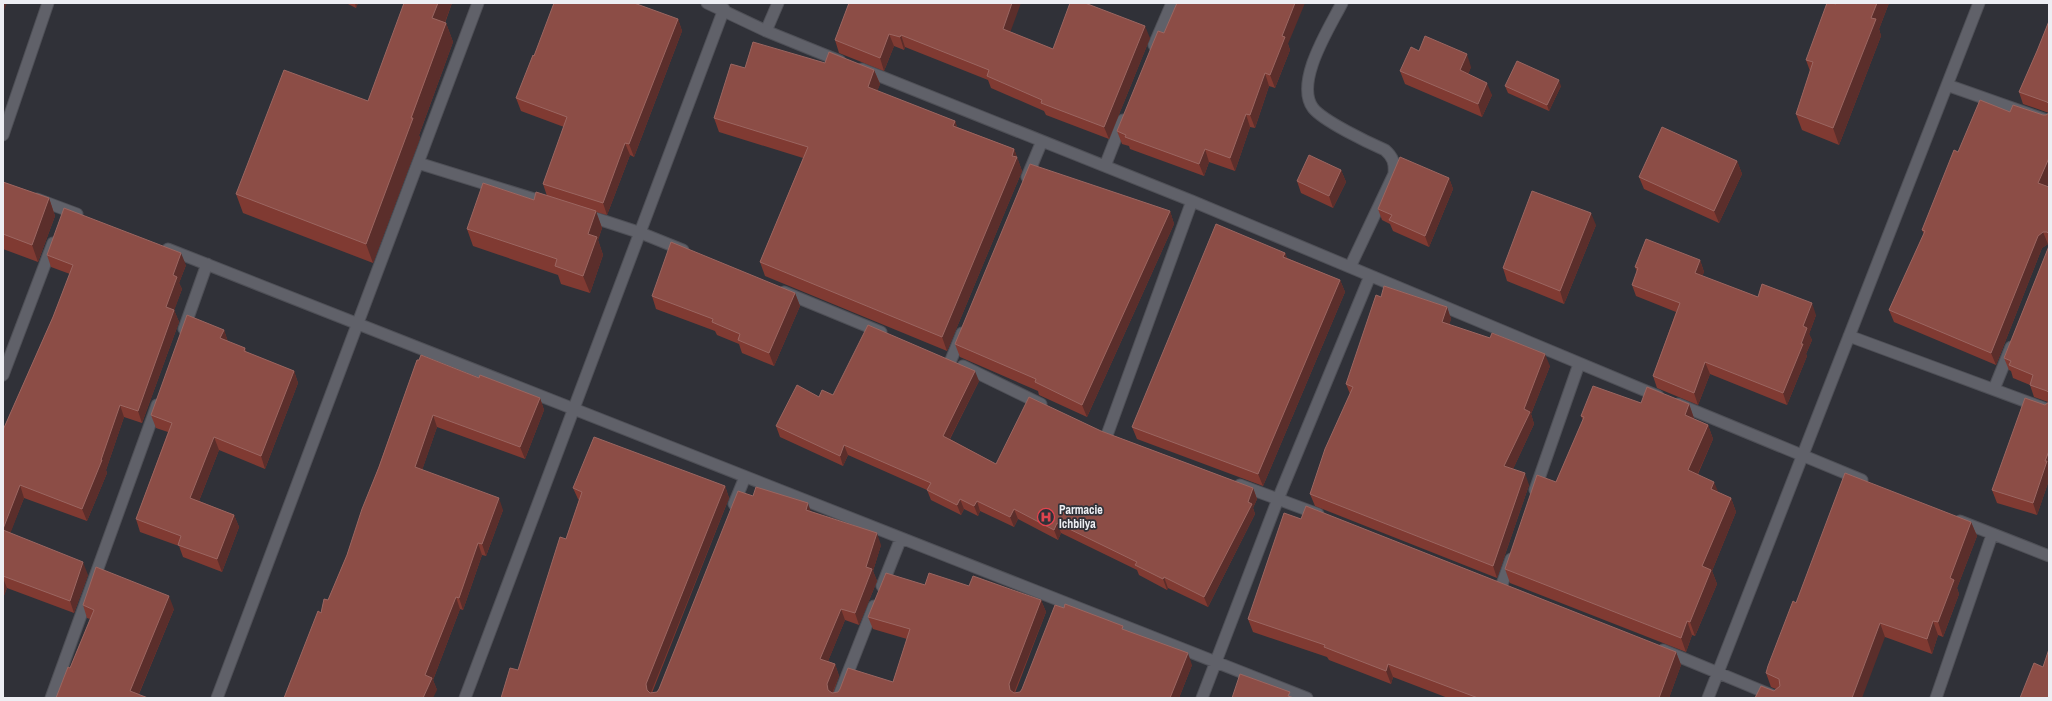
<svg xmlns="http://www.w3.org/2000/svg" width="2052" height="701" viewBox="0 0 2052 701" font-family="'Archivo Narrow',sans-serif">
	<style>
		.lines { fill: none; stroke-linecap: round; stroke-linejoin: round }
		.minor-casing { stroke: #4f5057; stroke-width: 13 }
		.minor { stroke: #606169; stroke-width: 11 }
		.wall { fill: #803a32 }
		.shaded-wall { fill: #5b2e2b }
		.building { fill: #8c4d46; stroke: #9b6661 }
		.labels { text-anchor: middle; stroke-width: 3.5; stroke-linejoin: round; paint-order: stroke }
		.poi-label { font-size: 12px; font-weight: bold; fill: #edeef3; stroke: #303138; text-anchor: start }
	</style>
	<rect width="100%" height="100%" fill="#303138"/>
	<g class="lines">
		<g class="minor-casing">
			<path id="minor" d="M707 3 766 31 840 61
				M1342 3C1330 27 1294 82 1313 108 1323 121 1369 143 1385 150 1393 157 1395 163 1394 174L1350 267
				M766 31 778 3
				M1154 45 1172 3
				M862 69 1192 201 1658 396
				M1947 85 2049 121
				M3 135 48 3
				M418 163 547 203
				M1105 166 1123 120
				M1027 177 1042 141
				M37 199 77 214
				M586 215 641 233 683 250
				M168 249 1307 698
				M784 292 881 332
				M184 329 207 264
				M1849 336 2049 410
				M951 360 962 333
				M963 366 1041 404
				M3 375 53 243
				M1994 389 2011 347
				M1678 404 1862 480
				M1107 435 1192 201
				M1240 485 1318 514
				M1535 490 1579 364
				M734 504 745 477
				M1960 521 2049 556
				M882 586 901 538
				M1501 587 1511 559
				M1663 650 1779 698
				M51 698 157 405
				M217 698 478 3
				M465 698 724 9
				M838 698 874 606
				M1202 698 1278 499 1370 276
				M1708 698 1979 3
				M1936 698 1992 535"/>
		</g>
		<use href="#minor" class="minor"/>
	</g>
	<path class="wall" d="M346 3H358L356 8Z
		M452 3 445 23H446L453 42 419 135 420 138 373 263 243 213 236 194 368 101Z
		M849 3 1011 32 1053 49 1150 38 1109 139 1046 115 1044 111 991 88 988 80 905 47 904 50 894 46 884 71 839 53 835 40Z
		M1837 3H1889L1879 29 1881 36 1839 145 1802 130 1796 114 1810 71 1806 60Z
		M678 19 682 31 634 157 630 155 607 215 596 212 602 228 598 240 603 255 590 293 561 284 558 275 473 246 467 229 534 200 547 196 543 184 564 127 521 111 516 98 534 56Z
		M2049 21V181L2047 186 2049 187V244H2048L2042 248 1996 365 1894 322 1889 310 1924 234 1922 230 1958 152 2010 112 2043 115H2046L2049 113 2023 104 2019 92 2037 51Z
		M1164 33 1288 44 1290 50 1275 88 1269 86 1255 128 1250 127 1235 171 1209 162 1204 176 1130 149 1129 146 1122 144 1117 131Z
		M1419 51 1471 67 1468 74 1492 95 1482 117 1405 84 1400 71Z
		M825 63 874 70 880 84 877 91 955 121 957 127 1014 149 1022 171 947 351 765 276 760 262 803 158 719 132 714 118Z
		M1505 86H1561L1549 111 1508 93Z
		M1737 161 1742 174 1719 223 1644 189 1639 177Z
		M1341 170 1346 182 1333 208 1301 193 1297 181Z
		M1449 178 1453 189 1429 247 1393 231 1390 224 1382 220 1378 209Z
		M3 182 49 198 55 216 38 262 3 249Z
		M1170 211 1174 224 1087 417 1039 395 1038 391 960 357 955 344Z
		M1596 225 1564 304 1507 281 1503 268Z
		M2049 246V480L2037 515 1997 503 1992 490 2045 405 2048 402 2034 397 2030 385 2013 378 2011 371 2009 370 2004 358Z
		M1285 253 1287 258 1340 280 1345 292 1263 486 1137 439 1132 427Z
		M47 255 186 265 179 283 182 289 174 310 179 322 142 423 124 417 106 470 107 473 87 521 24 498 10 533 88 575 74 613 7 588 3 598V430L53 317 70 274 51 267Z
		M1700 260 1704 272 1702 276 1758 297 1816 315 1809 334 1812 340 1806 354 1807 356 1787 405 1710 374 1698 405 1657 388 1653 376 1676 312 1636 296 1632 285 1637 272 1635 267Z
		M795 293 800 306 774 366 742 353 739 344 717 335 715 331 656 309 652 296Z
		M1381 297 1447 307 1451 319 1449 325 1550 366 1531 414 1534 424 1513 469 1529 485 1497 578 1315 506 1310 494 1350 394 1346 384Z
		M224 330 228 342 245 348 246 352 294 371 298 383 265 469 219 450 199 501 234 515 239 527 222 572 183 557 179 546 140 532 136 519 168 432 156 428 151 415Z
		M417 360 479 378 540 398 544 410 525 459 437 427 422 470 503 510 486 556 482 555 463 610 460 609 433 680 437 690 321 613 328 600 347 555Z
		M979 381 950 439 996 464 1101 431 1253 488 1257 499 1253 508 1255 514 1208 607 1168 588 1167 590 1139 575 1137 570 1061 533 1058 540 1018 519 1014 527 980 511 978 516 964 509 961 515 931 500 927 490 848 455 843 466 780 437 776 426 819 397 833 395Z
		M1641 403 1689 404 1694 419 1708 425 1713 439 1698 474 1718 492 1731 498 1736 512 1712 571 1717 584 1695 636 1692 635 1686 652 1510 583 1505 569 1556 482 1583 420 1581 416Z
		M725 486 729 498 652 693 657 692 659 689 753 496 811 512 881 545 873 571 877 581 859 625 845 620 828 661 835 664 839 676 833 693 893 682 907 639 873 629 868 617 925 585 969 586 1041 600 1046 612 1015 693 1020 692 1125 630 1192 665 1179 698H501L518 670 566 539 579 500 578 499 573 488Z
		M1971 522 1977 536 1957 588 1959 594 1943 637 1938 635 1932 654 1885 637 1774 691 1776 689 1771 687 1766 673 1796 603Z
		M83 605 174 609 139 694 70 668 90 619 87 618Z
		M1248 619 1676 652 1681 665 1669 698H1448L1393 677 1391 684 1329 660 1327 657 1253 632Z"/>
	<path class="shaded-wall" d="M3 3H7L3 13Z
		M355 3H358L356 8Z
		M438 3H452L439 38 432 18Z
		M1012 3H1021L1007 41 1003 29Z
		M1295 3H1305L1288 44 1290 50 1275 88 1270 75 1282 36Z
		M1877 3H1889L1879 29 1881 36 1839 145 1833 128 1871 18Z
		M678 19 682 31 634 157 629 144Z
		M446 23 453 42 419 135 420 138 373 263 366 244Z
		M1145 26 1150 38 1109 139 1104 127Z
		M889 34 894 46 884 71 880 58Z
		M901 35 905 47 904 50 900 37Z
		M1467 54 1471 67 1465 82 1460 70Z
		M874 70 880 84 873 102 868 87Z
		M1265 73 1269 86 1255 128 1250 115Z
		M1559 80 1561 86 1549 111 1547 105Z
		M1487 83 1492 95 1482 117 1478 104Z
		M1246 114 1250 127 1235 171 1230 158Z
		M955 121 960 135 953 126Z
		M625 143 630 155 607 215 603 203Z
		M1014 149 1022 171 947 351 942 337Z
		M1205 149 1209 162 1204 176 1199 164Z
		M2049 158V181L2043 195 2038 183Z
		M1737 161 1742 174 1719 223 1714 211Z
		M1341 170 1346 182 1333 208 1329 196Z
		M1449 178 1453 189 1429 247 1425 236Z
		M49 198 55 216 38 262 32 245Z
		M596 211 602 228 598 240 603 255 590 293 583 276 588 234Z
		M1170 211 1174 224 1087 417 1082 405Z
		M1591 213 1596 225 1564 304 1560 291Z
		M2043 232 2048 244 2042 248 1996 365 1991 353 2038 236Z
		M181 253 186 265 179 283 182 289 171 319 166 307 173 275Z
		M1285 253 1289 265 1283 257Z
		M1700 260 1704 272 1699 285 1695 273Z
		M1340 280 1345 292 1263 486 1258 474Z
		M795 293 800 306 774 366 769 353Z
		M1812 303 1816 315 1809 334 1812 340 1806 354 1807 356 1787 405 1783 393 1801 344 1803 326Z
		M1447 307 1451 319 1446 334 1442 322Z
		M174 310 179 322 142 423 138 411Z
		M224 330 228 342 220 338Z
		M1545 354 1550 366 1531 414 1534 424 1509 478 1504 466 1524 409Z
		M1705 362 1710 374 1698 405 1694 393Z
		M294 371 298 383 265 469 261 456Z
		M975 371 979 381 946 446 943 436Z
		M540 398 544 410 525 459 520 447Z
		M1689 404 1694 418 1690 429 1685 415Z
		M120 405 124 417 106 470 107 473 87 521 82 509 101 460Z
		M433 415 437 427 419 479 415 467Z
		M1708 425 1713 439 1693 484 1688 470Z
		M214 437 219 450 195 511 190 498Z
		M844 445 848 455 843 466 840 456Z
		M2049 451V480L2037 515 2033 503Z
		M1525 473 1529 485 1497 578 1493 566Z
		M1714 482 1720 496 1711 489Z
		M20 485 24 498 7 542 3 532V529Z
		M725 486 729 498 650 695 647 690 646 684Z
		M1253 488 1257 499 1253 508 1255 514 1208 607 1204 597Z
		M499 498 503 510 486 556 482 544Z
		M1731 498 1736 512 1712 571 1717 584 1695 636 1690 622 1702 566Z
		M960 499 964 509 961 515 957 505Z
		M977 501 980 511 978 516 974 506Z
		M808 503 812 515 806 510Z
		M1014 509 1018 519 1014 527 1010 517Z
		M234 515 239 527 222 572 217 559Z
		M1971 522 1977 536 1957 588 1959 594 1943 637 1938 622 1950 578Z
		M1057 523 1061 533 1058 540 1054 530Z
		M877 533 881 545 873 571 877 581 859 625 855 613 866 567Z
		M478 543 482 555 463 610 459 598Z
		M83 562 88 575 74 613 70 601Z
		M1164 577 1168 588 1167 590 1163 579Z
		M3 578 7 588 3 598Z
		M169 596 174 609 137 698 130 691Z
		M456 597 460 609 433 680 437 690 433 698H423L425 675Z
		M1041 600 1046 612 1013 695 1010 690 1009 684Z
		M841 609 845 620 824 671 820 659Z
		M1687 621 1692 635 1686 652 1681 638Z
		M1933 621 1938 635 1932 654 1927 639Z
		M1880 623 1885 637 1862 698H1852Z
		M1676 652 1681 665 1669 698H1659Z
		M1188 653 1192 665 1179 698H1170Z
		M835 664 839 676 831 696 828 690 827 684Z
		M1388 664 1393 677 1391 684 1386 671Z"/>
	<path class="building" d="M404 3H438L432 18 446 23 411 118H413L366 244 236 194 284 70 368 101Z
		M554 3H634L678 19 629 144 625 143 603 203 543 184 567 117 516 98 533 55 534 56Z
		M849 3H1012L1003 29 1053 49 1070 3H1085L1145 26 1104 127 1041 103 1042 100 987 76 989 70 901 35 900 37 889 34 880 58 835 40Z
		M1177 3H1295L1282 36 1285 37 1270 75 1265 73 1250 115 1246 114 1230 158 1205 149 1199 164 1125 137 1126 135 1117 131 1158 31 1164 33Z
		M1827 3H1832L1836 4 1837 3H1877L1871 18 1876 19 1833 128 1796 114 1813 62 1806 60Z
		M2049 21V104L2047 102 2019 92 2037 51Z
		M1425 36 1467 54 1460 70 1487 83 1478 104 1400 71 1411 47 1419 51Z
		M753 42 825 63 829 52 874 70 868 87 955 121 953 126 1014 149 1012 156 1017 157 942 337 760 262 808 147 714 118 731 64 745 68Z
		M1517 61 1559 80 1547 105 1505 86Z
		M1980 100 2010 112 2013 105 2043 115H2046L2049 113V158L2038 183 2049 187V234L2047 232H2043L2038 236 1991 353 1889 310 1925 231 1922 230 1954 150 1958 152Z
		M1662 127 1737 161 1714 211 1639 177Z
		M1309 155 1341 170 1329 196 1297 181Z
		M1400 157 1449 178 1425 236 1389 220 1392 215 1378 209Z
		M1030 164 1170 211 1082 405 1035 382 1036 379 955 344Z
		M3 182 49 198 32 245 3 234Z
		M483 183 534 200 536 192 596 211 588 234 597 237 583 276 555 266 557 259 467 229Z
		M1532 191 1591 213 1560 291 1503 268Z
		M64 208 181 253 173 275 177 277 166 307 174 310 138 411 120 405 101 460H102L82 509 20 485 3 529V430L53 317 73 265 47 255Z
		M1216 224 1285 253 1283 257 1340 280 1258 474 1132 427Z
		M1646 239 1700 260 1695 273 1758 297 1762 284 1812 303 1803 326 1807 328 1801 344H1803L1783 393 1705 362 1694 393 1653 376 1680 303 1632 285 1638 268 1635 267Z
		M671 242 795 293 769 353 738 340 740 334 712 322 713 319 652 296Z
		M2049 246V393L2047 391 2030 385 2033 375 2009 365 2011 361 2004 358Z
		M1384 286 1447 307 1442 322 1490 338 1492 333 1545 354 1524 409 1530 412 1504 466 1525 473 1493 566 1310 494 1325 449 1353 387 1346 384 1376 295 1381 297Z
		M187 315 224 330 220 338 245 348 244 351 294 371 261 456 214 437 190 498 234 515 217 559 178 545 181 536 136 519 172 423 151 415Z
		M868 325 975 371 943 436 996 464 1029 397 1101 431 1253 488 1248 502 1252 504 1204 597 1164 577 1163 579 1135 565 1137 562 1057 523 1054 530 1014 509 1010 517 977 501 974 506 960 499 957 505 927 490 931 483 844 445 840 456 776 426 797 385 819 397 822 390 833 395Z
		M421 355 479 378 480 375 540 398 520 447 433 415 415 467 499 498 482 544 478 543 459 598 456 597 425 675 432 678 423 698H284L318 611 321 613 324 599 328 600 347 555 362 509 379 467 417 360H419Z
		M1593 386 1641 403 1647 387 1689 404 1685 415 1708 425 1688 470 1714 482 1711 489 1731 498 1702 566 1711 570 1690 622 1687 621 1681 638 1505 569 1537 475 1556 482 1584 417 1581 416Z
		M2025 398 2045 405 2049 402V451L2045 461H2047L2033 503 1992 490Z
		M594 437 725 486 646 684 647 690 650 693 657 692 659 689 738 491 753 496 756 487 808 503 806 510 877 533 866 567 872 569 855 613 841 609 820 659 835 664 827 684 828 690 832 693 838 692 840 689 848 668 893 682 910 629 868 617 886 573 925 585 929 573 969 586 973 576 1041 600 1009 684 1010 690 1014 693 1020 692 1022 689 1055 605 1064 608 1065 604 1123 626 1122 629 1188 653 1170 698H501L510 668 518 670 560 537 566 539 582 492 573 488Z
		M1845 473 1971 522 1950 578 1954 580 1938 622 1933 621 1927 639 1880 623 1852 698H1755L1761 686 1774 691 1780 686 1779 679 1766 673 1768 666 1793 601 1796 603Z
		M1306 506 1676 652 1659 698H1478L1388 664 1386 671 1324 647 1325 645 1248 619 1284 513 1301 519Z
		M3 530 83 562 70 601 3 576Z
		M96 567 169 596 130 691 148 698H56L68 667 70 668 94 610 83 605Z
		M2049 649V698H2020L2034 663 2043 667Z
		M1240 674 1290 692 1288 696 1294 698H1232Z"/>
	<defs>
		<g id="hospital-ring" transform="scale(0.9)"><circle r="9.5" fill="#303138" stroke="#e0444e" stroke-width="1.5"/><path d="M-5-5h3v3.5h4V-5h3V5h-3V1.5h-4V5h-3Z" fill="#e0444e"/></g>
	</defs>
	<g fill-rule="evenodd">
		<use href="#hospital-ring" x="1046" y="517"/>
	</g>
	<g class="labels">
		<g class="poi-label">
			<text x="1059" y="514">Parmacie<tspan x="1059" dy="14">Ichbilya</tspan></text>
		</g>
	</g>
	<rect width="2052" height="701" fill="none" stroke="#edeef3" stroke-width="8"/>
</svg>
